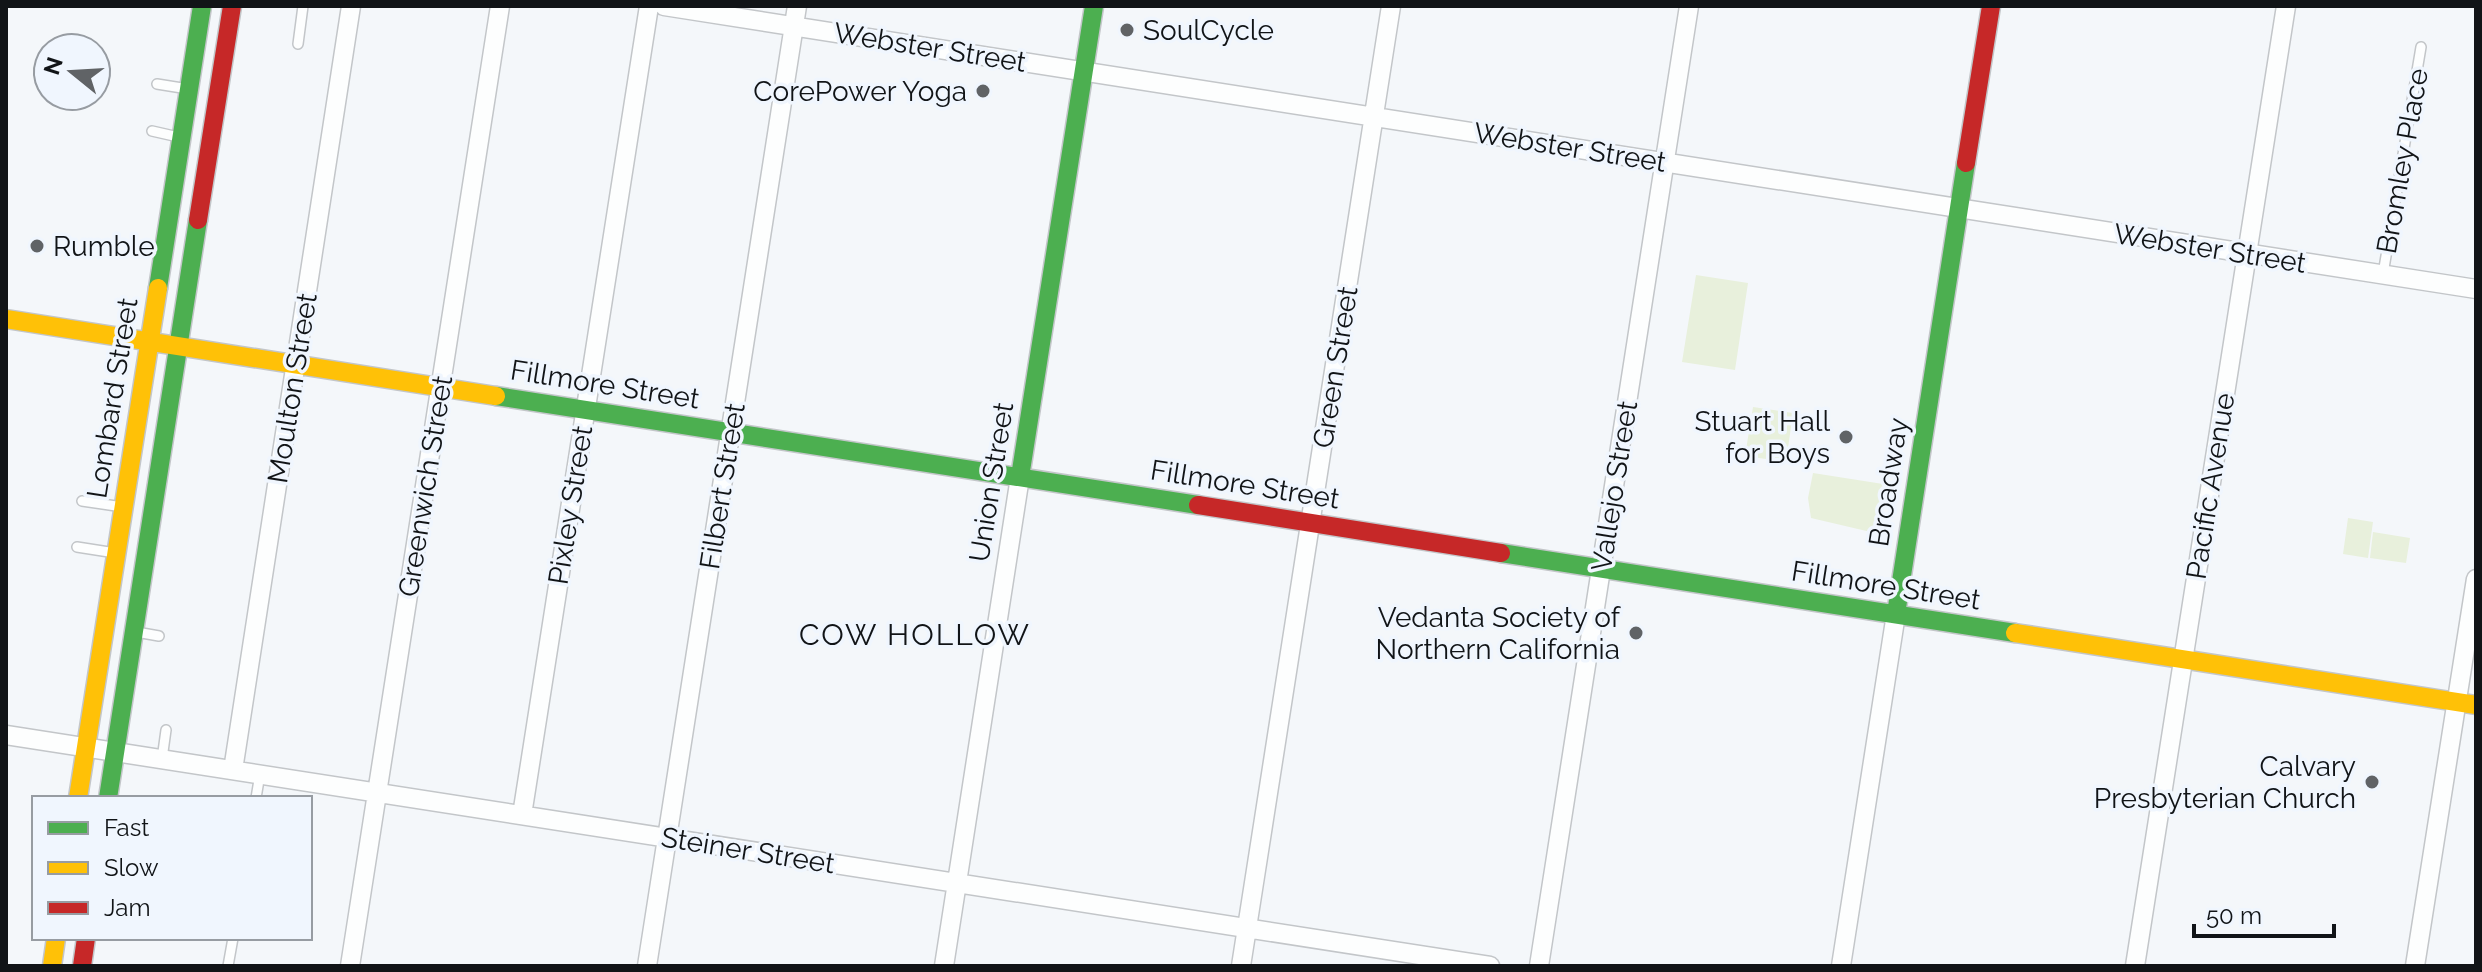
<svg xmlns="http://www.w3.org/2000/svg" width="2482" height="972" viewBox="0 0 2482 972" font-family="Raleway,sans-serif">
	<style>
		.green { fill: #e8f0dc }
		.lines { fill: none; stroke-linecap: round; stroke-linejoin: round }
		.lane-casing { stroke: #c3c6c9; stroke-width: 12 }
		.street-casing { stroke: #c3c6c9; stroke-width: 21 }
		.fast-casing { stroke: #c3c6c9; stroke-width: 21 }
		.slow-casing { stroke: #c3c6c9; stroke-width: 21 }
		.jam-casing { stroke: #c3c6c9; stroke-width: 21 }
		.lane { stroke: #fdfefe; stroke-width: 9 }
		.street { stroke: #fdfefe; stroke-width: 18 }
		.fast { stroke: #4caf50; stroke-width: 18 }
		.slow { stroke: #ffc107; stroke-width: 18 }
		.jam { stroke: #c62828; stroke-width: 18 }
		.poi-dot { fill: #606366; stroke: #f0f6fe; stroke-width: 3 }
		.labels { text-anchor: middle; stroke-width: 7; stroke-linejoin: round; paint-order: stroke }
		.poi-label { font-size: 28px; fill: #111417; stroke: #f0f6fe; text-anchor: end }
		.street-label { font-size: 28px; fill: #111417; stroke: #f0f6fe }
		.neighbourhood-label { font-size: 30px; letter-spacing: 2px; fill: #111417; stroke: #f0f6fe }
	</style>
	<rect width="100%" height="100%" fill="#f4f7fa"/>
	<path class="green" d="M1696 275 1748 283 1735 370 1682 362Z
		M1753 407 1793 413 1786 462 1745 456Z
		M1813 473 1883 484 1875 533 1811 518 1808 498Z
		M2348 518 2373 522 2368 558 2343 554Z
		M2373 532 2410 538 2406 563 2370 558Z"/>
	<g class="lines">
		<g class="lane-casing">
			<path id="lane" d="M298 44 303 6
				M157 84 182 88
				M152 131 174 136
				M2383 274 2421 47
				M82 501 116 506
				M77 547 109 552
				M142 633 159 636
				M162 759 166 730
				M256 798 260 774
				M228 966 233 938"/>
		</g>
		<g class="street-casing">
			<path id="street" d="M664 6 2476 289
				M6 735 1490 966
				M233 770 351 6
				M522 815 649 6
				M350 966 500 6
				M647 966 797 6
				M944 966 1020 477
				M1241 966 1391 6
				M1539 966 1689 6
				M1841 966 1896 614
				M2135 966 2286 6
				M2415 966 2476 579"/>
		</g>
		<g class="fast-casing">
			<path id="fast" d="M158 288 202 6
				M496 396 1198 505
				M1020 477 1094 6
				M1501 553 2015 633
				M1896 614 1966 163
				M108 798 198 220"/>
		</g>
		<g class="slow-casing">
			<path id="slow" d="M6 319 496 396
				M2015 633 2476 705
				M78 798 158 288
				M52 966 56 938"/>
		</g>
		<g class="jam-casing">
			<path id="jam" d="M1966 163 1991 6
				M198 220 232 6
				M1198 505 1501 553
				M82 966 86 938"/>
		</g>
		<use href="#lane" class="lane"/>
		<use href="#street" class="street"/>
		<use href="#fast" class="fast"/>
		<use href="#slow" class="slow"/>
		<use href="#jam" class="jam"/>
	</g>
	<g class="poi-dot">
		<circle cx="1127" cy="30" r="8"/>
		<circle cx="983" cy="91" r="8"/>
		<circle cx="37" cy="246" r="8"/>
		<circle cx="1846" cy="437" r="8"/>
		<circle cx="1636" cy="633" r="8"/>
		<circle cx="2372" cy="782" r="8"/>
	</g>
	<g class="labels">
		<g class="poi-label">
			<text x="1143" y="40" text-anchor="start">SoulCycle</text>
			<text x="967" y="101">CorePower Yoga</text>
			<text x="53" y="256" text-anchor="start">Rumble</text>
			<text x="1830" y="431">Stuart Hall<tspan x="1830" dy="32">for Boys</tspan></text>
			<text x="1620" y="627">Vedanta Society of<tspan x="1620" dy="32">Northern California</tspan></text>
			<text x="2356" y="776">Calvary<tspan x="2356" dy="32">Presbyterian Church</tspan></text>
		</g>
		<g class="street-label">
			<text transform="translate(930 47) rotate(9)" y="10">Webster Street</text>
			<text transform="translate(1570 147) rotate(9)" y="10">Webster Street</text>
			<text transform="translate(2402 161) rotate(-80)" y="10">Bromley Place</text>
			<text transform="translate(2210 248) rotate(9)" y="10">Webster Street</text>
			<text transform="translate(1335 367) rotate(-81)" y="10">Green Street</text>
			<text transform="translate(605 384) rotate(9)" y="10">Fillmore Street</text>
			<text transform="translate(292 388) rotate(-81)" y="10">Moulton Street</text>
			<text transform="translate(112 398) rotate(-81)" y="10">Lombard Street</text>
			<text transform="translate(991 482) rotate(-81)" y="10">Union Street</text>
			<text transform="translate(1888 482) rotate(-81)" y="10">Broadway</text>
			<text transform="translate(1245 484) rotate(9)" y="10">Fillmore Street</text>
			<text transform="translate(425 486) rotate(-81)" y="10">Greenwich Street</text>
			<text transform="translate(722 486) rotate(-81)" y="10">Filbert Street</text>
			<text transform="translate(1614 486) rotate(-81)" y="10">Vallejo Street</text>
			<text transform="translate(2210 486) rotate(-81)" y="10">Pacific Avenue</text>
			<text transform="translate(570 505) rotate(-81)" y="10">Pixley Street</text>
			<text transform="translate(1886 585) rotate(9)" y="10">Fillmore Street</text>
			<text transform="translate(748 850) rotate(9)" y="10">Steiner Street</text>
		</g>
		<g class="neighbourhood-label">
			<text x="915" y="645">COW HOLLOW</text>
		</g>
	</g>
	<rect width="2482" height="972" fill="none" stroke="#111417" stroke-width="16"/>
	<rect x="32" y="796" width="280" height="144" fill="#f0f6fe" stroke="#979ca2" stroke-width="2"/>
	<rect x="48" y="822" width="40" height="12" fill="#4caf50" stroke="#979ca2" stroke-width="2"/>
	<text x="104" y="836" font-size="24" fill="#111417">Fast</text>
	<rect x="48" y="862" width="40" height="12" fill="#ffc107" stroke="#979ca2" stroke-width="2"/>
	<text x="104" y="876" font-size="24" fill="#111417">Slow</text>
	<rect x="48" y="902" width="40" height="12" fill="#c62828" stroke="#979ca2" stroke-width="2"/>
	<text x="104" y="916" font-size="24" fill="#111417">Jam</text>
	<g transform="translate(72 72) rotate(288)"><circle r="38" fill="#f0f6fe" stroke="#979ca2" stroke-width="2"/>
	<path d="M0-6L14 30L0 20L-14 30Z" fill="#606366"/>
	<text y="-12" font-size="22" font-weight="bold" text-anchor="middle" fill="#111417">N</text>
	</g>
	<path d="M2194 924v12h140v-12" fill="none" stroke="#111417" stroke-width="4"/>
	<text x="2206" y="924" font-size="24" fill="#111417" stroke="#f0f6fe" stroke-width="6" paint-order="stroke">50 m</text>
</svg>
